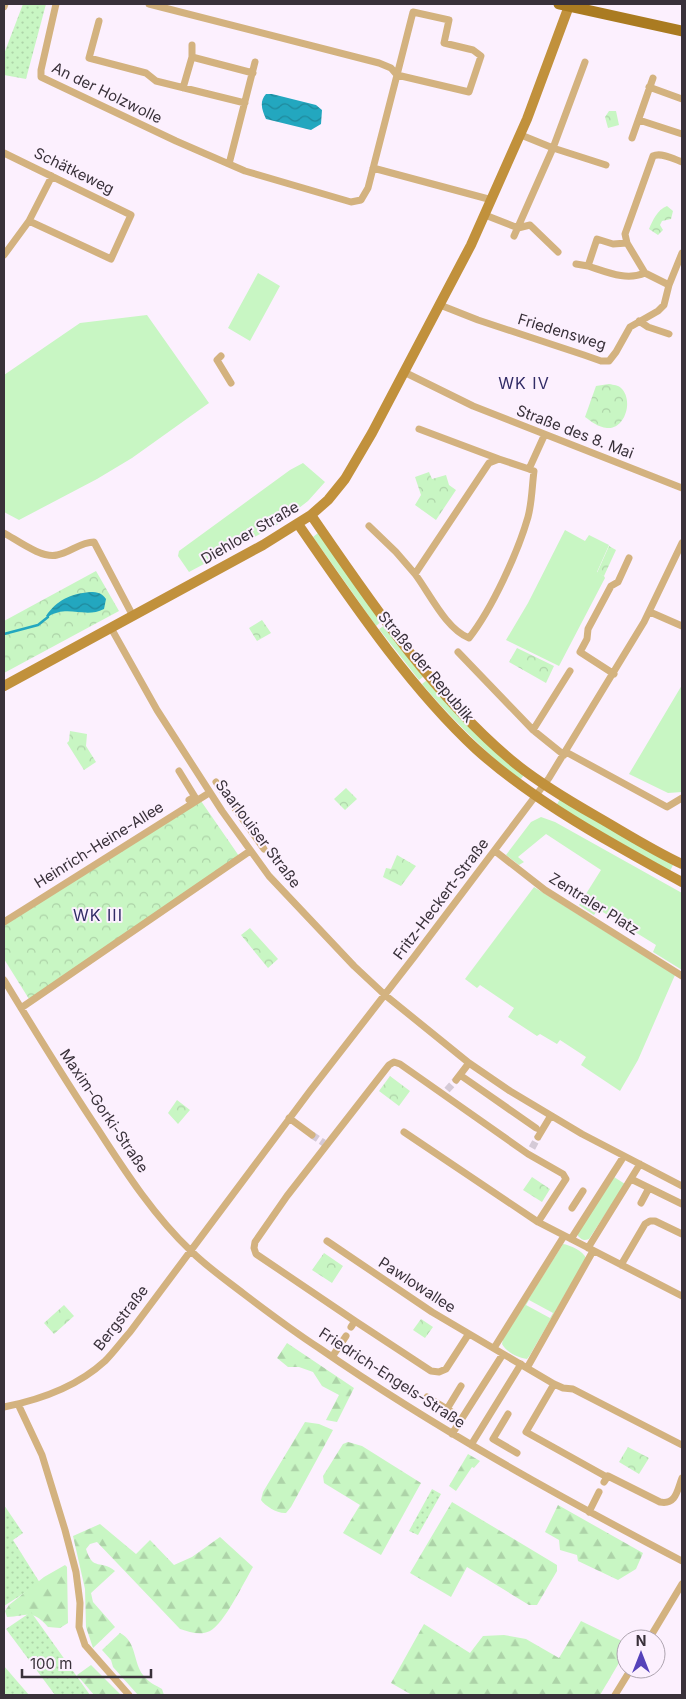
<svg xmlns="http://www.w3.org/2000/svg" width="686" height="1699" viewBox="0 0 686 1699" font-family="Inter,sans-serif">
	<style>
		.grass { fill: #c8f6c3; fill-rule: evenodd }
		.forest { fill: url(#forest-firs) }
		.park { fill: url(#park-crowns) }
		.garden { fill: url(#garden-dots) }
		.water { fill: url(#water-waves) }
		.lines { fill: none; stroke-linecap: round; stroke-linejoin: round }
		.stream { stroke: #23a7bf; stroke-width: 2.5 }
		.street-tunnel { stroke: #d5cad7; stroke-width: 7; stroke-dasharray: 7 3.5; stroke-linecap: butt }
		.street { stroke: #d3b27f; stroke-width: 7 }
		.secondary { stroke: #c1913c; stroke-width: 10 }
		.primary { stroke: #aa7b21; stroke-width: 11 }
		.labels { text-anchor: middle; stroke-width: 4; stroke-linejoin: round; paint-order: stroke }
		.street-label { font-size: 15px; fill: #39313a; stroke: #fcf0fe }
		.neighbourhood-label { font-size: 16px; letter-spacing: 1px; fill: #312b66; stroke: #fcf0fe }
	</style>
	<defs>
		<pattern id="forest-firs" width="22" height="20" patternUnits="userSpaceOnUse" patternTransform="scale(1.25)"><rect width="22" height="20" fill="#c8f6c3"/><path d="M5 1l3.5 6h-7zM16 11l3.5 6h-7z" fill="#add3a8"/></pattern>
		<pattern id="park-crowns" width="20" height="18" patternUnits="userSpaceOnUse" patternTransform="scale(1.25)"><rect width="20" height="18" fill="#c8f6c3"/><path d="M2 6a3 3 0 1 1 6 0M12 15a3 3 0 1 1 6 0" fill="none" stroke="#add3a8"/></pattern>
		<pattern id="garden-dots" width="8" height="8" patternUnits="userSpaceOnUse" patternTransform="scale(1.25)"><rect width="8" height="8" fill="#c8f6c3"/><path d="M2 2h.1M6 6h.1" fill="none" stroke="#add3a8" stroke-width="1.8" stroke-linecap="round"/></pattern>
		<pattern id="water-waves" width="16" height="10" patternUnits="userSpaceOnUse" patternTransform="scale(1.25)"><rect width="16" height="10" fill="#23a7bf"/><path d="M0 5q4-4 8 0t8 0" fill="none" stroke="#1f899c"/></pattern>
	</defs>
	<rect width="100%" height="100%" fill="#fcf0fe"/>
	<path class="grass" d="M258 273 280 286 250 341 228 328Z
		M147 315 209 403 132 458 97 479 19 520 4 512V375L80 323Z
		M303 463 325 482 308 501 277 525 189 572 178 556 179 551 290 470Z
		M565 530 585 541 589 535 609 545 597 572 604 576 605 578 559 666 506 640 528 603Z
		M318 533 382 621 376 626 313 537Z
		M385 625 424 676 419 680 379 629Z
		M427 680 524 775 520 780C484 751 452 719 422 684Z
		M682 685V792L668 793 629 774Z
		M560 799 673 865 670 871 556 806Z
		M541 817 555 822 682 893V970L653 952 656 945 598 909 594 915 579 905 601 870 546 834 518 857 524 862 519 865 506 855 531 822Z
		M534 887 675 975 638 1060 620 1091 581 1065 586 1057 560 1040 557 1044 540 1034 537 1036 508 1017 514 1008 480 985 477 988 465 979Z
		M614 1177 625 1184 589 1239C584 1241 582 1240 578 1236V1232Z
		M563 1244C570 1245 583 1251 586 1258L530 1355 527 1359C518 1358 506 1352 502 1344L503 1339ZM529 1300 553 1313 550 1318 526 1305Z"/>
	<path class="forest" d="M287 1343 354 1388 337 1422 326 1420 339 1395 322 1386 313 1372 299 1367H288L277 1358Z
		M305 1422 319 1424 333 1430 291 1507 286 1513C278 1514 265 1506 261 1500L263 1492Z
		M348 1442 362 1446 421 1483 381 1555 343 1533 360 1505 324 1483 323 1476 343 1444Z
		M468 1454 480 1461 474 1468 472 1467 456 1491 449 1486Z
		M452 1502 557 1565V1571L537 1605H529L467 1567 451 1597 410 1573Z
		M558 1505 643 1553 636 1569 618 1580 578 1561 577 1555 560 1550 559 1540 545 1532Z
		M100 1524 136 1554 150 1540 174 1565 192 1557 220 1537 253 1567C244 1582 224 1624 210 1631 200 1636 190 1632 180 1629L97 1542 90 1544 86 1549C93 1572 101 1559 115 1571L91 1593 93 1602 115 1627 93 1648 86 1627 85 1589 73 1536Z
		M65 1565 67 1567 68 1623 60 1628 48 1627C32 1609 29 1616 7 1617L5 1611 9 1605 44 1577Z
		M581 1621 626 1643V1651L600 1695H412L391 1683 424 1624 470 1653 483 1636 504 1635 526 1639 559 1658Z
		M120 1633C137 1642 133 1662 143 1675 148 1682 155 1685 162 1689L164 1695H138L113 1667 111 1660 102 1650Z
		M91 1665 121 1695H94L77 1675Z"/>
	<path class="park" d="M609 111H616L619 125 608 128 605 117Z
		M667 206 673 211 671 219 662 221 660 225 663 230 658 235 649 229C653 220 657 210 667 206Z
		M609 384C614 385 618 385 621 388 634 400 625 430 607 428 598 427 592 422 585 417L596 386Z
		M429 472 432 479 446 475 449 485 456 490 436 520 415 505 421 495 415 477Z
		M609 546 616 550 604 576 597 573Z
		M96 571 119 611 4 673V621Z
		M262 620 271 633 257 641 249 628Z
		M517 648 554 666 546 683 509 662Z
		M70 731 87 734 86 746 96 762 84 770 67 743 69 741Z
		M346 788 357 799 345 810 334 799Z
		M201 801 239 856 29 999 4 959V925Z
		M397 855 416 866 401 886 383 877 386 868 391 869Z
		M250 928 278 959 268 968 241 935Z
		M390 1076 410 1091 399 1106 379 1091Z
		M177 1100 190 1110 178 1124 168 1113Z
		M532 1177 550 1189 542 1202 523 1190Z
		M324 1253 343 1266 332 1283 312 1270Z
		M64 1305 74 1316 54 1334 44 1323Z
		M421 1319 433 1327 425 1338 413 1330Z
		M628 1447 649 1458 639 1474 619 1462Z"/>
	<path class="garden" d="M23 4H46L26 79 4 75V54Z
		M432 1489 441 1494 418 1535 409 1531Z
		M4 1505 23 1533 13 1540 40 1583 4 1606Z
		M31 1612 90 1695H55L6 1629Z
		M4 1666 29 1695H4Z"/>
	<path class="water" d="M266 94H272L316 105 322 110 321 124 311 130 266 119C262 110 259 102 266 94Z
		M90 592C98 592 102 593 106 599L104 609C85 619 67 604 48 617L46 616C57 600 70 594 90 592Z"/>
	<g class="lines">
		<path class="stream" d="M4 634 38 625 48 617"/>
		<path class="street-tunnel" d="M447 1090 456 1080
			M312 1135 324 1143
			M532 1148 538 1137"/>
		<path class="street" d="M56 4 41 70V77L176 141 245 171 351 202 361 200 368 188 397 75 391 68 379 63 149 4
			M4 7 5 4
			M413 12 449 20 444 43 473 50 481 56 469 92 397 75Z
			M99 21 89 58 146 73 156 81 245 103
			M192 57 253 73
			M649 87 682 99
			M183 88 192 57V45
			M639 120 682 134
			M521 135 553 148 585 62
			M632 138 653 78
			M4 153 131 215 111 259 29 221
			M229 164 255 62
			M373 168 492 200
			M485 215 518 228 530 225 558 252
			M514 236 553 148 606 165
			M627 243 613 244 597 239 588 266C607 272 626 281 645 273
			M4 255 29 221 52 176
			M576 264 588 266
			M669 285 645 273 627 243 625 234 653 156C661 152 674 159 682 162
			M440 305 478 320 584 355 601 361H609L616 352 630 327 658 311 664 305 669 285 682 253
			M639 321 648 327 669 334
			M221 356 217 360 231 383
			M404 372 473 406 682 488
			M419 429 499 459
			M529 469 499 459 489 463 415 574C430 594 446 629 469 638 492 609 518 552 528 517 532 502 532 486 534 471L529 469 544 436
			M369 526 396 552 415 574
			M4 533C17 540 42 559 57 555 70 553 80 542 94 542L133 616
			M650 612 682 626
			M111 628 157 710 222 811 269 876 354 966 385 995 469 1063 510 1091 582 1134 682 1186
			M458 652 533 730 570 671
			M614 674 580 652 587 639 588 629 611 586 618 582 629 558
			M533 730 564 755
			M566 752 667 807 682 798
			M179 771 195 797 189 800
			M216 782 264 849
			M495 851 545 890 682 976
			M4 922 209 793
			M4 980C35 1031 66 1082 99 1131 126 1173 155 1217 191 1251 207 1267 226 1280 244 1294 269 1313 293 1331 319 1348 435 1428 558 1496 682 1561
			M21 1008 250 851
			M460 1075 536 1128
			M456 1080 469 1063
			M289 1118 312 1135
			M404 1132 538 1222 682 1296
			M538 1137 550 1117
			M631 1179 682 1204
			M641 1203 649 1188
			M572 1208 583 1191
			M571 1239 624 1156
			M327 1241 432 1312 554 1384 563 1388 573 1389 682 1445
			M588 1248 640 1164
			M621 1265 645 1224 650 1221H655L682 1234
			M355 1321 431 1371 439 1372 446 1369 468 1335
			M351 1327 355 1321 256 1254 254 1248 255 1242 287 1196 389 1065 394 1062 400 1064 528 1154 563 1174 566 1179 564 1182 538 1222
			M494 1348 564 1236
			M332 1357 346 1336
			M527 1368 593 1251
			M554 1384 526 1432 605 1476H608L604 1482
			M427 1397 447 1409
			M18 1404 42 1455 65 1530 76 1572 80 1603 79 1627 85 1645 129 1695
			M4 1407C39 1400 78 1386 105 1361 114 1352 121 1342 130 1332L310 1091 414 957 549 778 644 622 682 543
			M453 1413 447 1409 461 1386
			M508 1414 493 1439 517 1453
			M452 1434 503 1354
			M471 1445 521 1364
			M608 1476 660 1502C676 1505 677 1491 682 1478
			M589 1512 599 1492
			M649 1639 682 1584
			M615 1695 631 1669"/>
		<path class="secondary" d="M311 515C370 601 435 698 516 764 541 784 568 800 596 816 624 832 652 850 682 864
			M298 524C350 599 409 687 476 749 519 788 569 819 619 847 640 859 661 871 682 882
			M4 686 263 545 311 515 328 500 345 479 372 433 471 245 527 119 569 6"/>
		<path class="primary" d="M559 4 682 31"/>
	</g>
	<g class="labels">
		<g class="street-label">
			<text transform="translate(107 93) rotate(26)" y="5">An der Holzwolle</text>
			<text transform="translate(74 171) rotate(26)" y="5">Schätkeweg</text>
			<text transform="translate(562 332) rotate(17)" y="5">Friedensweg</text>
			<text transform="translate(575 432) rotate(21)" y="5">Straße des 8. Mai</text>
			<text transform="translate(250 533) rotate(-30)" y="5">Diehloer Straße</text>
			<text transform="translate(426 667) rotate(50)" y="5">Straße der Republik</text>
			<text transform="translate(258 834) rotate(53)" y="5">Saarlouiser Straße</text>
			<text transform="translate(99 845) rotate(-32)" y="5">Heinrich-Heine-Allee</text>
			<text transform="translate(441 899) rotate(-53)" y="5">Fritz-Heckert-Straße</text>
			<text transform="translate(594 904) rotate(32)" y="5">Zentraler Platz</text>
			<text transform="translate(104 1111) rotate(56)" y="5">Maxim-Gorki-Straße</text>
			<text transform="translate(417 1285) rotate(33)" y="5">Pawlowallee</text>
			<text transform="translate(121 1318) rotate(-52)" y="5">Bergstraße</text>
			<text transform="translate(392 1378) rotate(33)" y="5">Friedrich-Engels-Straße</text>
		</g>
		<g class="neighbourhood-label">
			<text x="524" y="389">WK IV</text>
			<text x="98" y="921">WK III</text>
		</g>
	</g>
	<rect width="686" height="1699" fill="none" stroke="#39313a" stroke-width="10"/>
	<g transform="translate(641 1654)"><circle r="24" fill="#fcf0fe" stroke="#aea4b0"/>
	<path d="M0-4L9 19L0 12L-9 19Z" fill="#5542ba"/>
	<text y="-8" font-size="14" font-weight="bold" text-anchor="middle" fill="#39313a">N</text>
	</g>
	<path d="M22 1669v8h129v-8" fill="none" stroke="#39313a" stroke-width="2.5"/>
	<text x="30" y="1669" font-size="15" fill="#39313a" stroke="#fcf0fe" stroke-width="4" paint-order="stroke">100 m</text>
</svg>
